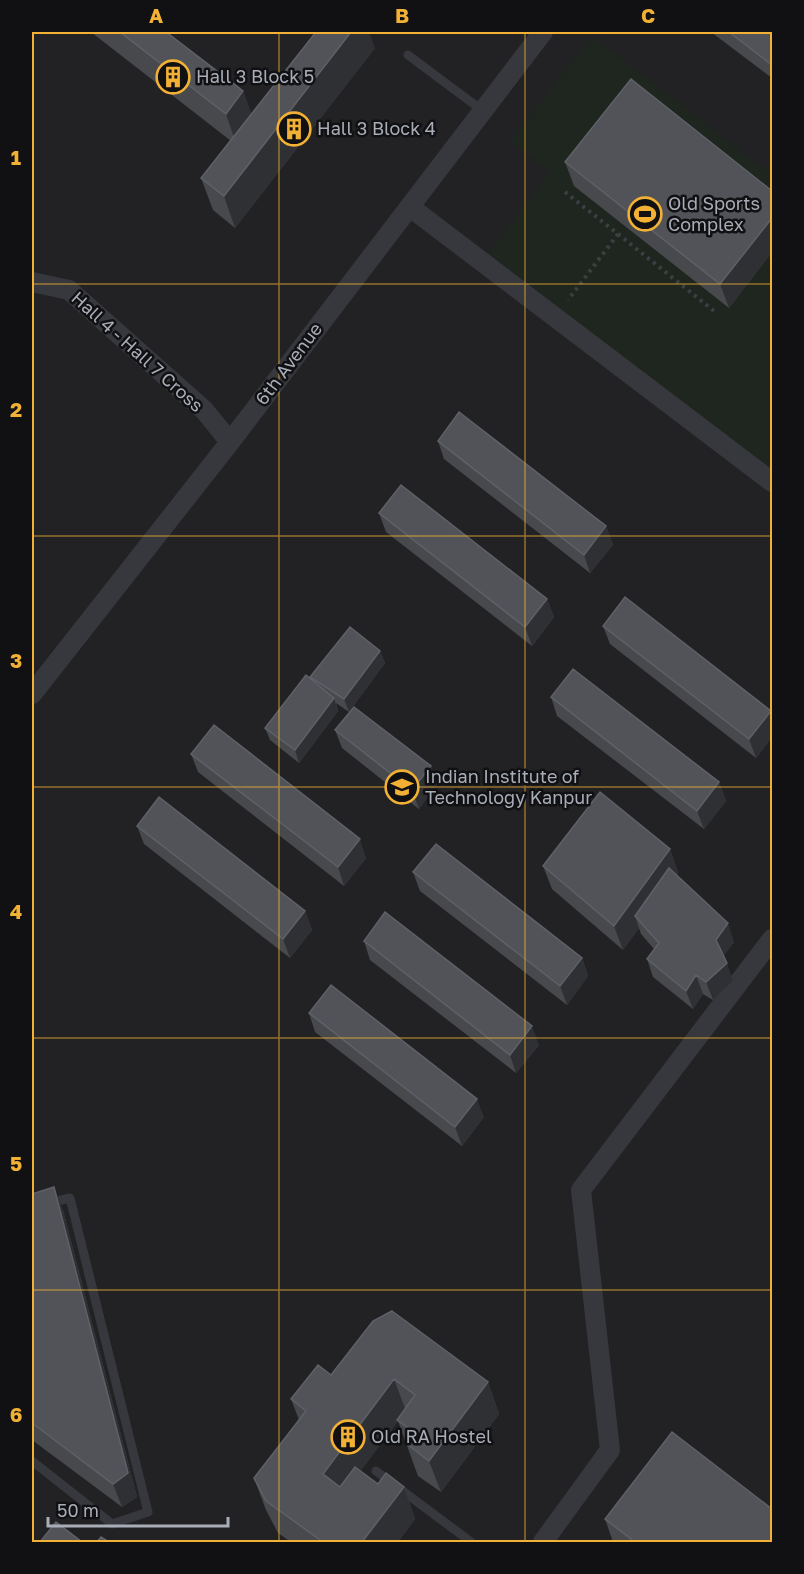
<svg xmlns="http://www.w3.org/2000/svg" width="804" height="1574" viewBox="0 0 804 1574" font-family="'Golos Text',sans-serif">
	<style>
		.built { fill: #222225 }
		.green { fill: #1e261f }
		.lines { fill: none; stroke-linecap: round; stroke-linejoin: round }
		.path { stroke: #3d3f44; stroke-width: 4; stroke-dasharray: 3 4.5; stroke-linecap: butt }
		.lane { stroke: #37383d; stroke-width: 9 }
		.street { stroke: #37383d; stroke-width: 20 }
		.wall { fill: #47494d }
		.shaded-wall { fill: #2f3033 }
		.building { fill: #525359; stroke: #5f6168; stroke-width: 1.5 }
		.grid { fill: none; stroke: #f2b134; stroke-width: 1.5; stroke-opacity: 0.55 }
		.labels { text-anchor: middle; stroke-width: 5; stroke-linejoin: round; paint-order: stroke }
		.poi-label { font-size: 18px; fill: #a8adb8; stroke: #111113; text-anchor: start }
		.street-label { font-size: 18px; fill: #a8adb8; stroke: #111113 }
		.neatline { fill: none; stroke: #f2b134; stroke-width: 2 }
		.grid-label { font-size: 20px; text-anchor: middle; font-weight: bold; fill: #f2b134 }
	</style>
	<rect width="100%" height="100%" fill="#161618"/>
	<path class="built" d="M32 32H772V1542H32Z"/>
	<path class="green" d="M592 36 772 175V470L488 254 550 172 510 141Z"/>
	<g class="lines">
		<path class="path" d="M565 192 618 234 568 300
			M618 234 714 311"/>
		<path class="lane" d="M408 55 483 111
			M32 1207 70 1198 148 1512 112 1524 32 1461
			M376 1471 471 1542"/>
		<path class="street" d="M410 207 772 482
			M32 282 69 290 204 410 230 442
			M32 694 230 442 543 32
			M543 1542 610 1450 581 1190 772 939"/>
	</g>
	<path class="wall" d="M91 32H166L243 91 251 114 375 48 235 228 213 210 201 178 231 141Z
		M711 32H772V78Z
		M565 162 772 191V252L729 308 574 186Z
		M438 441 606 526 613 545 590 573 444 459Z
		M379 513 547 599 554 617 532 646 386 532Z
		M603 626 771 711 772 714V737L756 758 610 644Z
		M380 651 385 663 349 712 336 703 338 711 299 763 270 740 265 728 311 679 310 677Z
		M551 697 719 782 726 801 704 829 557 716Z
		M335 730 437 784 419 809 342 748Z
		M191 754 366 858 344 886 198 772Z
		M137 826 305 911 312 930 290 958 144 844Z
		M670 849 678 873 676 875 734 942 723 956 733 981 713 1000 703 994 693 1009 653 977 647 959 654 949 641 934 639 928 623 950 552 889 543 866Z
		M413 872 582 958 588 976 567 1005 420 891Z
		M364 941 539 1045 516 1073 370 960Z
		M309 1013 484 1117 462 1146 315 1032Z
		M32 1194 63 1210 137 1497 122 1507 32 1440Z
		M331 1375 488 1382 499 1414 441 1492 418 1476 398 1421 360 1471 378 1484 404 1487 415 1519 398 1542H291L278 1533 266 1510 254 1478 299 1420 291 1399Z
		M605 1519 772 1542H613Z"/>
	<path class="shaded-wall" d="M351 32H369L375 48 235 228 224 196Z
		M243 91 255 123 237 146 226 114Z
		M772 218V252L729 308 720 284Z
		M606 526 613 545 590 573 584 555Z
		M547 599 554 617 532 646 525 627Z
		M380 651 385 663 349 712 344 699Z
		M334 698 338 711 299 763 295 750Z
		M771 711 772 714V737L756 758 749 739Z
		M431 766 437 784 419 809 412 790Z
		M719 782 726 801 704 829 697 811Z
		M360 839 366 858 344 886 338 867Z
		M670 849 678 873 642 924 635 916 639 928 623 950 614 926Z
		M305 911 312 930 290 958 283 939Z
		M728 923 734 942 722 958 716 940Z
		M582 958 588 976 567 1005 560 986Z
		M727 963 733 981 713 1000 706 982Z
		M696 975 703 994 693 1009 686 991Z
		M532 1026 539 1045 516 1073 510 1055Z
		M477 1099 484 1117 462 1146 455 1127Z
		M54 1187 63 1210 137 1497 122 1507 113 1484Z
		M394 1379 406 1411 397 1420 398 1421 335 1506 323 1474Z
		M488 1382 499 1414 441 1492 429 1461Z
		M404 1487 415 1519 398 1542H362Z"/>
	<path class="building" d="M120 32H166L243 91 226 114Z
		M316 32H351L224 196 201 178Z
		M729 32H772V65Z
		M631 79 772 191V218L720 284 565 162Z
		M459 412 606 526 584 555 438 441Z
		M401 485 547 599 525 627 379 513Z
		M625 597 771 711 749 739 603 626Z
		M350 627 380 651 344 699 310 677Z
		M573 669 719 782 697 811 551 697Z
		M306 675 334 698 295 750 265 728Z
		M354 707 431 766 412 790 335 730Z
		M214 725 360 839 338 867 191 754Z
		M600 792 670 849 614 926 543 866Z
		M159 797 305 911 283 939 137 826Z
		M436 844 582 958 560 986 413 872Z
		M669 868 728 923 716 940 727 963 706 982 696 975 686 991 647 959 659 943 635 916Z
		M385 912 532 1026 510 1055 364 941Z
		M331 985 477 1099 455 1127 309 1013Z
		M54 1187 128 1473 113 1484 32 1423V1194Z
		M392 1311 488 1382 429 1461 407 1444 415 1433 397 1420 415 1395 394 1379 323 1474 340 1487 355 1467 378 1484 386 1473 404 1487 362 1542H323L266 1501 254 1478 306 1411 291 1399 318 1365 331 1375 373 1321Z
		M672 1432 772 1509V1542H635L605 1519Z
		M56 1522 82 1542H40Z
		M101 1537 109 1542H97Z"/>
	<path class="grid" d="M279 32V1542M525 32V1542M32 284H772M32 536H772M32 787H772M32 1038H772M32 1290H772"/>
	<defs>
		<g id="building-ring" transform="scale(1.725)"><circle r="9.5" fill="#111113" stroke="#f2b134" stroke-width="1.5"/><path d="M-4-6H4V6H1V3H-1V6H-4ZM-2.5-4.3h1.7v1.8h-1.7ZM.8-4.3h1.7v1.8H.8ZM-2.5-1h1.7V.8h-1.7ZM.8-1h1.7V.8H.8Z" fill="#f2b134"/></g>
		<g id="stadium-ring" transform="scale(1.725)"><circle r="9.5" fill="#111113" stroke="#f2b134" stroke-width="1.5"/><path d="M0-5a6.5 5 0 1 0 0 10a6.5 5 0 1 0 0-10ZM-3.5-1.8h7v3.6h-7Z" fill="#f2b134"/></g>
		<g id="university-ring" transform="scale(1.725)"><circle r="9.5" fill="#111113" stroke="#f2b134" stroke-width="1.5"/><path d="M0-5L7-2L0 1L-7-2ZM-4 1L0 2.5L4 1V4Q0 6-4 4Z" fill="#f2b134"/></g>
	</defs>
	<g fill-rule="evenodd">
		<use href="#building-ring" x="173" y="77"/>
		<use href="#building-ring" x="294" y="129"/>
		<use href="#stadium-ring" x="645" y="214"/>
		<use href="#university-ring" x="402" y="787"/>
		<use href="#building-ring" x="348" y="1437"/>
	</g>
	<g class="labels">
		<g class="poi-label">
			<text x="196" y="83">Hall 3 Block 5</text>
			<text x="317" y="135">Hall 3 Block 4</text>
			<text x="668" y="210">Old Sports<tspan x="668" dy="21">Complex</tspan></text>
			<text x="425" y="783">Indian Institute of<tspan x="425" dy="21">Technology Kanpur</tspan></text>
			<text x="371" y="1443">Old RA Hostel</text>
		</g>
		<g class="street-label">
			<text transform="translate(137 352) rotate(42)" y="6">Hall 4 - Hall 7 Cross</text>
			<text transform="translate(289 364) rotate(-53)" y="6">6th Avenue</text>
		</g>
	</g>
	<rect width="804" height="1574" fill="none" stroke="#111113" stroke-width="66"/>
	<path d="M48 1517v9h180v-9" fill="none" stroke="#a8adb8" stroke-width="3"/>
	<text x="57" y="1517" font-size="18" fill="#a8adb8" stroke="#111113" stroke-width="4.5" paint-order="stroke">50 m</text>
	<rect x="33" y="33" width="738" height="1508" class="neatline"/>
	<g class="grid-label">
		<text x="156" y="23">A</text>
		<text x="402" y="23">B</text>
		<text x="648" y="23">C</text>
		<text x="16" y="165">1</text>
		<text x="16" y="417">2</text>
		<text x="16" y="668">3</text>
		<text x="16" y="919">4</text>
		<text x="16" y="1171">5</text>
		<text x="16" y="1422">6</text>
	</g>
</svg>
